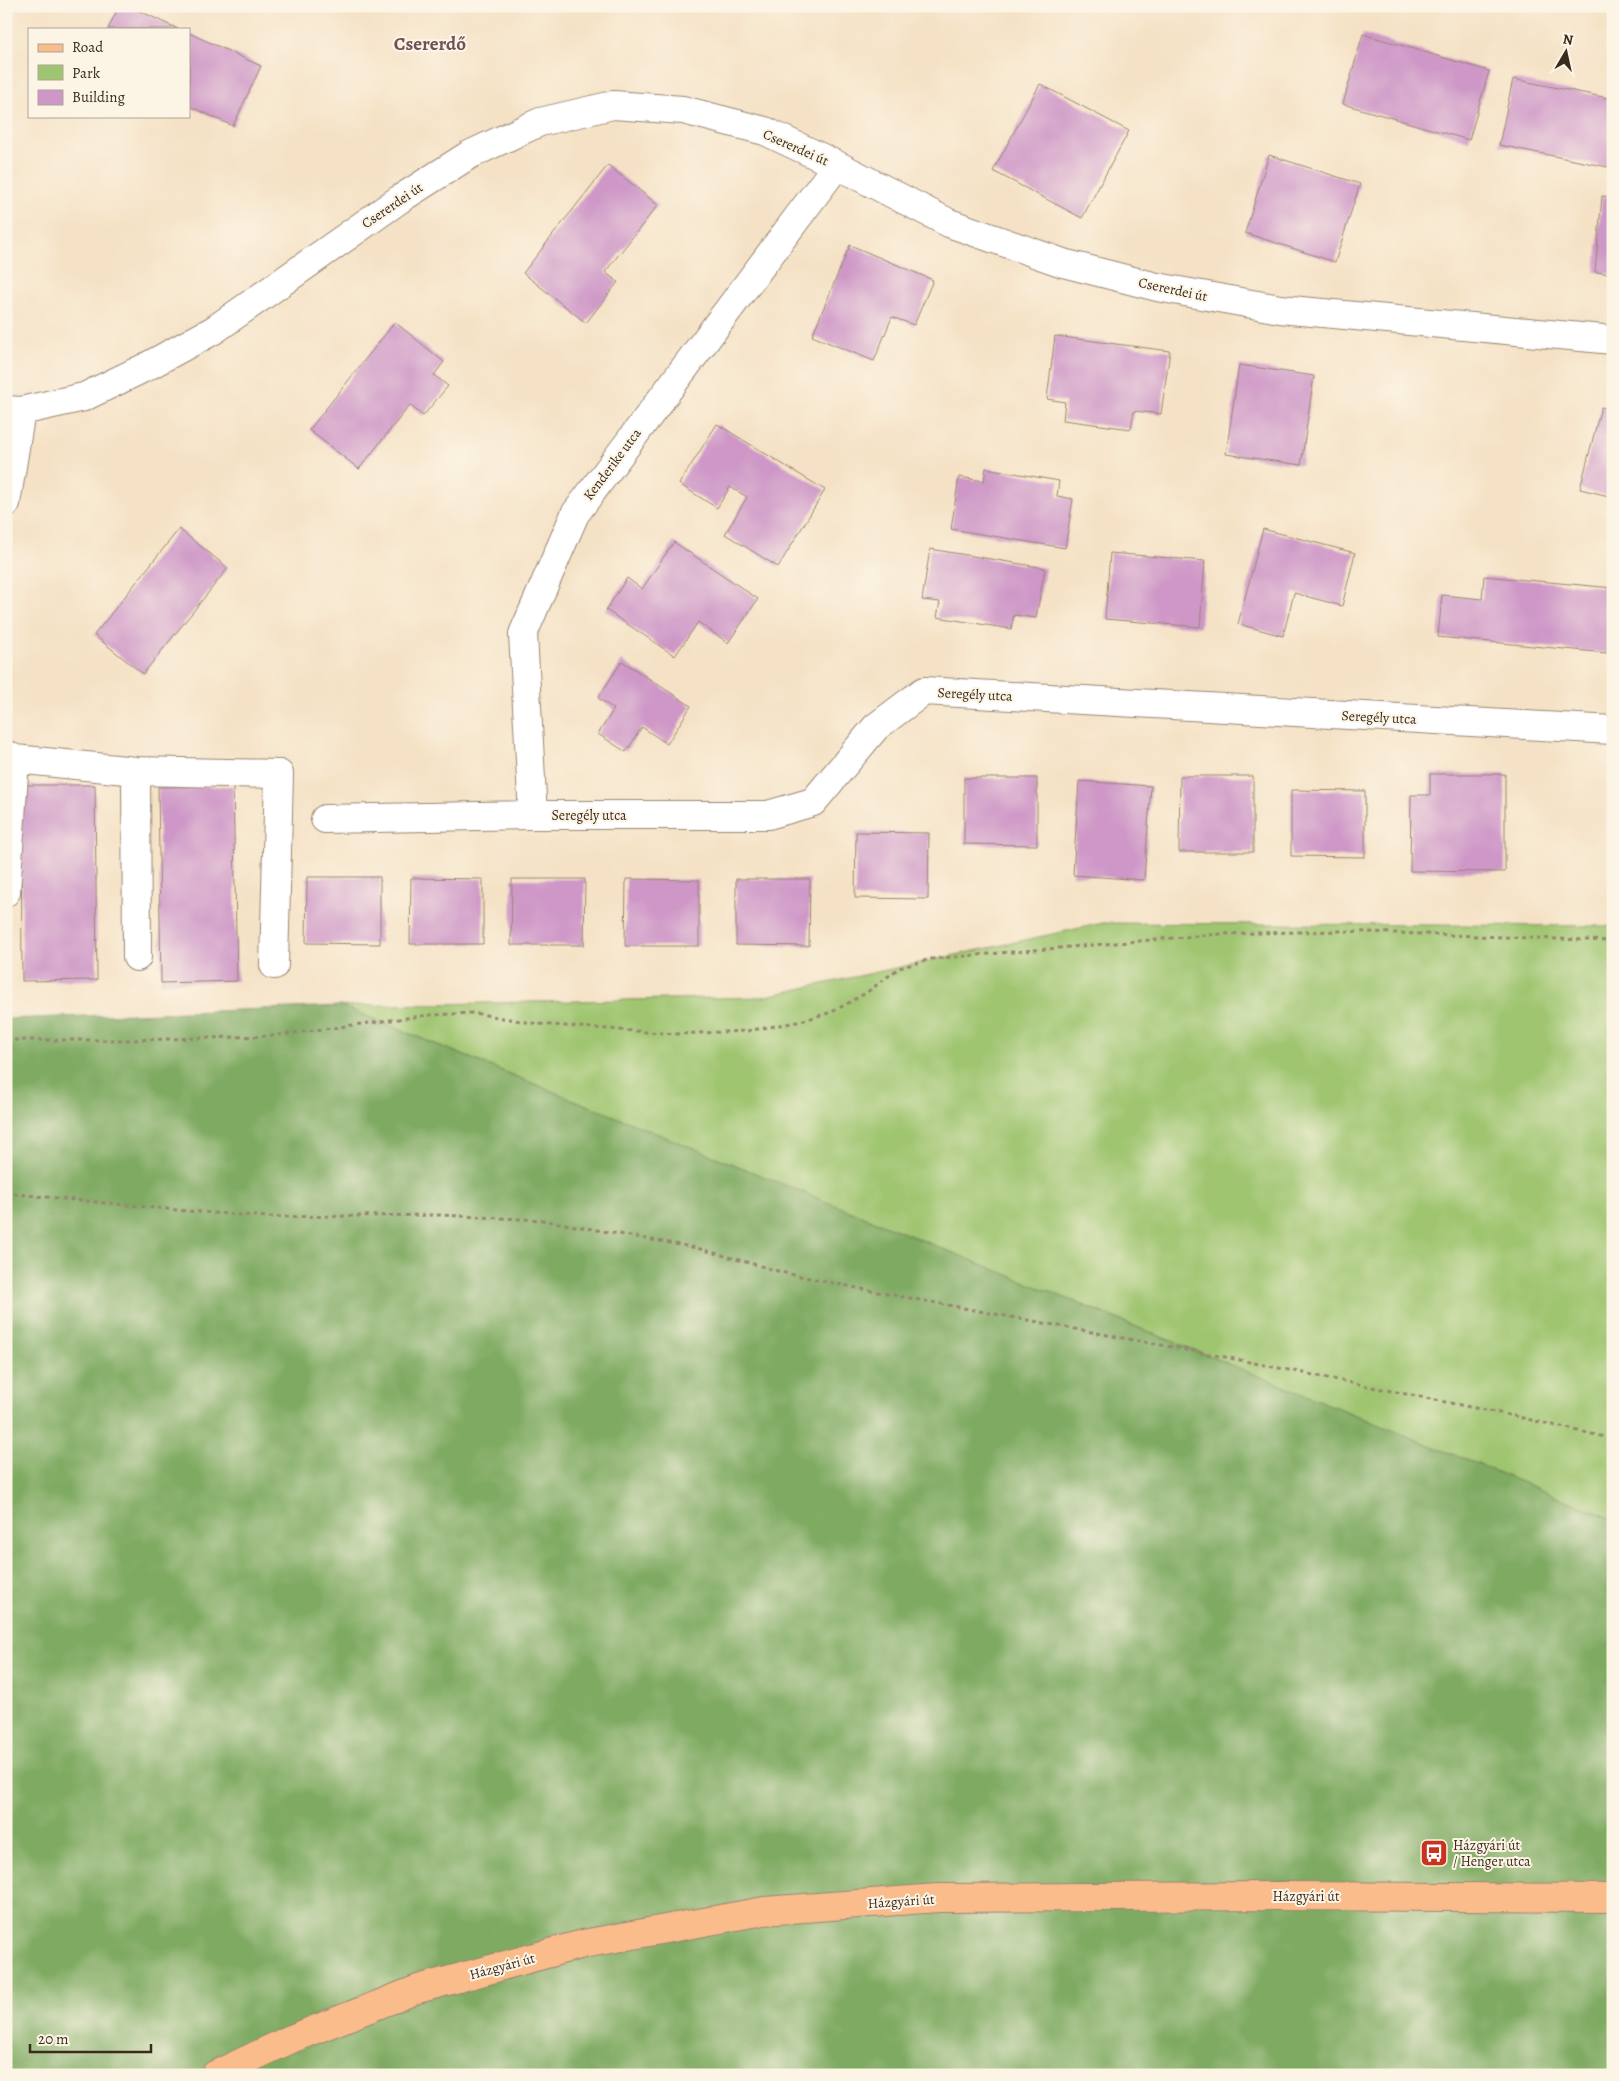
<svg xmlns="http://www.w3.org/2000/svg" width="1619" height="2081" viewBox="0 0 1619 2081" font-family="Alegreya,serif">
	<style>
		.green { fill: #9fc570; stroke: #6d7847 }
		.forest { fill: #7faa62; stroke: #5d6a40 }
		.building { fill: #ce97c7 }
		.lines { fill: none; stroke-linecap: round; stroke-linejoin: round }
		.minor-casing { stroke: #988672; stroke-width: 30 }
		.major-casing { stroke: #988672; stroke-width: 30 }
		.path { stroke: #988672; stroke-width: 3; stroke-dasharray: 4 4; stroke-linecap: butt }
		.minor { stroke: #fff; stroke-width: 28 }
		.major { stroke: #fabc8b; stroke-width: 28 }
		.labels { text-anchor: middle; stroke-width: 4; stroke-linejoin: round; paint-order: stroke }
		.street-label { font-size: 14px; fill: #3b2a1e; stroke: #fcf5e5 }
		.poi-label { font-size: 14px; fill: #3b2a1e; stroke: #fcf5e5; text-anchor: start }
		.district-label { font-size: 19px; font-weight: bold; fill: #6e5059; stroke: #fcf5e5 }
	</style>
	<rect width="100%" height="100%" fill="#fcf5e5"/>
	<filter id="ink" filterUnits="userSpaceOnUse"><feTurbulence type="fractalNoise" baseFrequency=".02" numOctaves="2"/><feDisplacementMap in="SourceGraphic" scale="10" xChannelSelector="R" yChannelSelector="G"/><feConvolveMatrix kernelMatrix="1 2 1 2 8 2 1 2 1" color-interpolation-filters="sRGB"/></filter>
	<filter id="wash" filterUnits="userSpaceOnUse"><feTurbulence type="fractalNoise" baseFrequency=".0096" numOctaves="4" result="noise"/><feDisplacementMap in="SourceGraphic" scale="20" xChannelSelector="R" yChannelSelector="G"/><feGaussianBlur stdDeviation="1.12" result="paint"/><feColorMatrix in="noise" values="0 0 0 0 0 0 0 0 0 0 0 0 0 0 0 0 0 1.4 0 .05"/><feComposite in="paint" operator="in"/></filter>
	<g filter="url(#wash)">
		<rect width="100%" height="100%" fill="#f5e2c6"/>
		<path class="green" d="M1103 923 1613 926V1519L341 1006 762 997Z"/>
		<path class="forest" d="M341 1006 1613 1519V2075H6V1019Z"/>
		<g id="blocks">
			<path class="building" d="M119 6H129L178 29H108Z
				M189 33 261 66 233 126 189 106Z
				M1363 34 1489 71 1469 140 1343 104Z
				M1513 79 1613 99V168L1499 145Z
				M1040 84 1129 131 1082 218 993 171Z
				M1269 155 1360 184 1335 262 1245 233Z
				M608 165 658 205 605 272 618 282 586 323 523 273Z
				M1602 196 1613 197V274L1595 272Z
				M850 245 933 280 914 325 892 317 874 361 812 336Z
				M395 322 444 362 434 375 448 386 423 416 410 405 359 469 309 430Z
				M1055 336 1170 351 1161 414 1134 411 1131 429 1063 420 1065 402 1047 399Z
				M1239 365 1314 376 1301 465 1226 454Z
				M1601 407 1613 410V497L1580 489Z
				M717 424 825 490 778 567 725 534 747 497 730 487 717 508 679 484Z
				M986 468 1059 481 1057 496 1073 499 1065 548 951 529 959 477 984 481Z
				M179 529 228 568 143 674 94 635Z
				M1263 529 1355 553 1342 606 1294 593 1283 636 1238 624Z
				M674 542 758 599 728 643 698 622 675 656 606 610 627 578 642 589Z
				M930 549 1045 568 1036 618 1014 615 1011 629 937 617 940 602 922 600Z
				M1110 553 1205 561 1200 627 1105 619Z
				M1484 576 1613 588 1607 653 1438 637 1442 595 1482 599Z
				M622 661 691 706 667 744 642 727 626 752 598 734 614 709 598 698Z
				M1430 774H1505V872L1410 871 1411 795H1430Z
				M1180 776H1253V852H1179Z
				M964 778H1037V845L964 844Z
				M1079 781 1151 786 1144 880 1073 875Z
				M21 785H95L97 980 22 981Z
				M233 786 237 981 161 983 158 787Z
				M1291 790 1365 791V857L1291 856Z
				M856 832 929 833 928 899 855 898Z
				M307 877H380V944L306 943Z
				M411 878 483 879V944H410Z
				M512 879H585L584 945H511Z
				M626 879 699 880V946H625Z
				M736 879H810L809 946 736 945Z"/>
		</g>
	</g>
	<g filter="url(#ink)">
		<use href="#blocks" fill-opacity="0" stroke="#988672" stroke-width="1"/>
		<g class="lines">
			<g class="minor-casing">
				<path id="minor" d="M6 410 21 411 84 397 146 367 214 330 400 199 469 155 540 122 613 105 683 110 765 131 837 165 949 223 1063 263 1157 287 1280 309 1613 340
					M6 503 21 411
					M6 754 15 759 136 771 279 774 274 965
					M136 771 137 957
					M533 815 523 634 575 514 837 165
					M325 819 533 815H768L813 802 876 727 924 691 1613 730
					M6 892 15 759"/>
			</g>
			<g class="major-casing">
				<path id="major" d="M215 2075 291 2039 418 1989 583 1944 764 1911 938 1898 1281 1896 1613 1898"/>
			</g>
			<path class="path" d="M6 1040H132L271 1036 429 1015 474 1013 538 1024 676 1034 747 1031 797 1022 832 1012 866 993 899 968 931 959 1220 934 1340 931 1613 941
				M6 1193 187 1211 269 1217 439 1215 542 1220 697 1248 785 1273 867 1290 1225 1357 1514 1416 1613 1439"/>
			<use href="#minor" class="minor"/>
			<use href="#major" class="major"/>
		</g>
	</g>
	<defs>
		<g id="bus-square" transform="scale(1.4375)"><rect x="-9" y="-9" width="18" height="18" rx="4" fill="#c8321e" stroke="#fcf5e5"/><path d="M-5-6H5V4H4V6H2V4H-2V6H-4V4H-5ZM-3.5-4V0h7V-4ZM-3.5 1.2v1.5H-2V1.2ZM2 1.2v1.5H3.5V1.2Z" fill="#fff"/></g>
	</defs>
	<g fill-rule="evenodd">
		<use href="#bus-square" x="1434" y="1853"/>
	</g>
	<g class="labels">
		<g class="street-label">
			<text transform="translate(796 147) rotate(24)" y="5">Csererdei út</text>
			<text transform="translate(392 205) rotate(-34)" y="5">Csererdei út</text>
			<text transform="translate(1173 289) rotate(12)" y="5">Csererdei út</text>
			<text transform="translate(612 464) rotate(-53)" y="5">Kenderike utca</text>
			<text transform="translate(975 694) rotate(3)" y="5">Seregély utca</text>
			<text transform="translate(1379 717) rotate(3)" y="5">Seregély utca</text>
			<text x="589" y="820">Seregély utca</text>
			<text x="1306" y="1901">Házgyári út</text>
			<text transform="translate(901 1901) rotate(-4)" y="5">Házgyári út</text>
			<text transform="translate(502 1966) rotate(-15)" y="5">Házgyári út</text>
		</g>
		<g class="poi-label">
			<text x="1453" y="1850">Házgyári út<tspan x="1453" dy="16">/ Henger utca</tspan></text>
		</g>
		<g class="district-label">
			<text x="430" y="50">Csererdő</text>
		</g>
	</g>
	<rect width="1619" height="2081" fill="none" stroke="#fcf5e5" stroke-width="25"/>
	<rect x="28" y="28" width="162" height="90" fill="#fcf5e5" stroke="#afa495"/>
	<rect x="38" y="44" width="25" height="8" fill="#fabc8b" stroke="#afa495"/>
	<text x="72" y="52" font-size="15" fill="#3b2a1e">Road</text>
	<rect x="38" y="65" width="25" height="15" fill="#9fc570" stroke="#afa495"/>
	<text x="72" y="78" font-size="15" fill="#3b2a1e">Park</text>
	<rect x="38" y="90" width="25" height="15" fill="#ce97c7" stroke="#afa495"/>
	<text x="72" y="102" font-size="15" fill="#3b2a1e">Building</text>
	<g transform="translate(1566 52) rotate(9)" stroke="#fcf5e5" stroke-width="4" paint-order="stroke">
	<path d="M0-4L9 19L0 12L-9 19Z" fill="#3b2a1e"/>
	<text y="-8" font-size="14" font-weight="bold" text-anchor="middle" fill="#3b2a1e">N</text>
	</g>
	<path d="M30 2044v8h121v-8" fill="none" stroke="#3b2a1e" stroke-width="2.5"/>
	<text x="38" y="2044" font-size="15" fill="#3b2a1e" stroke="#fcf5e5" stroke-width="4" paint-order="stroke">20 m</text>
</svg>
